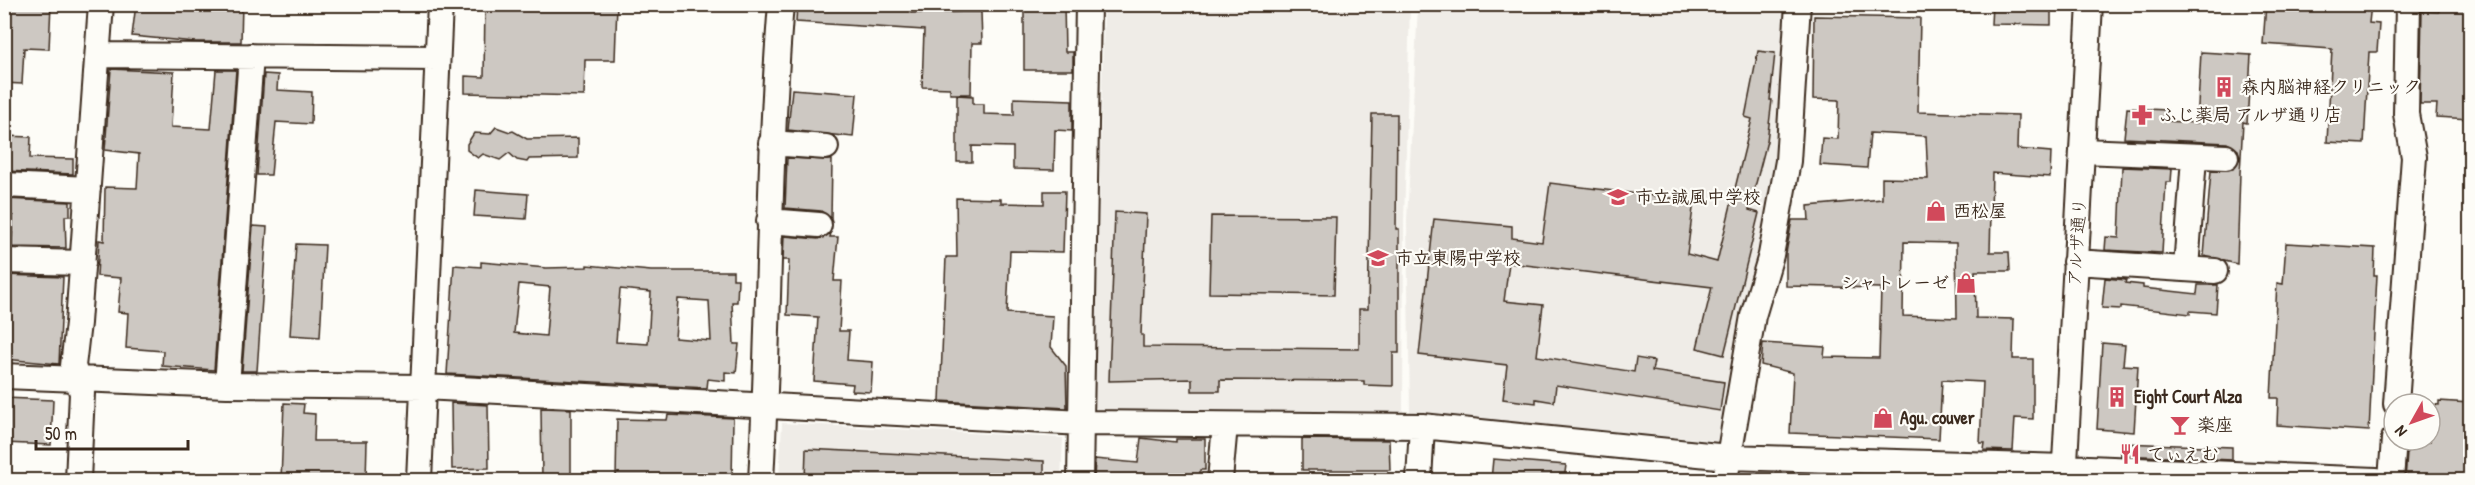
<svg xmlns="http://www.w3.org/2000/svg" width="2475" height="485" viewBox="0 0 2475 485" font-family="'Patrick Hand','Klee One',sans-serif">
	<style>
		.built { fill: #efece7 }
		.building { fill: #cdc8c2; stroke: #3b2a1e; stroke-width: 1.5; fill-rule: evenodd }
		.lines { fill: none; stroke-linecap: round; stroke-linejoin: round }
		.minor-casing { stroke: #3b2a1e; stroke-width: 28 }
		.minor { stroke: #fdfcf7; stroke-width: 24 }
		.labels { text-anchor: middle; stroke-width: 4.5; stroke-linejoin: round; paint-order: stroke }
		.poi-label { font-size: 18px; font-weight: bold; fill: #3b2a1e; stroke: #fdfcf7; text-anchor: start }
		.street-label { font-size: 18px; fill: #3b2a1e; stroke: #fdfcf7 }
	</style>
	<rect width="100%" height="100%" fill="#fdfcf7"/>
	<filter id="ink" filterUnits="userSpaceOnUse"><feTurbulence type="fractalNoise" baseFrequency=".0167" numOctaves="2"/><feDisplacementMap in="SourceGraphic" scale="12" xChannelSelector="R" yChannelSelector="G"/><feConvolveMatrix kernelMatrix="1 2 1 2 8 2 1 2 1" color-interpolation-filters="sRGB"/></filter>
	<g filter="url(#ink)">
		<path class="built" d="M1104 5H1410L1404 222 1403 413 1102 414 1094 406Z
			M1418 5H1784L1785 110 1783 145 1717 441 1410 412 1407 221Z
			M782 423 1063 438 1061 480H779Z"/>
		<path class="building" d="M4 4H51L49 49 24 48 22 84 4 83Z
			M136 4H242L241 42H195L132 36Z
			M485 4H617L615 60H585L584 96 465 93V76L484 77Z
			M797 4H911V13L981 12 982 43H972L971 94H950V88L922 87 924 30 796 22Z
			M1036 4H1064L1065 52H1073V70H1024V10H1036Z
			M2266 4H2371L2369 23 2379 24 2377 52H2369L2364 144 2327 142 2332 49 2263 44Z
			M2439 4H2470V119L2436 117 2437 104H2420L2422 11 2439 12Z
			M1992 5 2051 7V25L1991 24Z
			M1814 16 1920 18 1918 112 2018 115 2017 149 2051 152 2050 177 1992 173 1990 252H2009L2010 271H1975L1976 318 2014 319 2013 359H2033V419L2015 418 2013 451 1984 450 1985 443H1980L1983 382 1942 380 1939 439 1790 433 1793 373 1761 365 1763 343 1825 347 1824 357 1879 358 1881 288 1786 286V253L1792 220H1809L1808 206 1882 199V178L1928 179 1926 136 1870 133 1867 168 1820 165 1822 138 1838 139 1839 100 1813 99ZM1904 242 1956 243 1957 318 1903 316Z
			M1758 51 1775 53 1770 100H1772L1767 141 1749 210 1759 213 1724 355 1697 348 1712 287 1509 263 1504 301 1543 305 1537 356 1634 372 1636 358 1654 361 1652 371 1724 382 1720 411 1556 385 1554 402 1536 399V403L1503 399 1507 365 1419 355 1434 219 1512 226V238L1542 242 1550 183 1694 201 1687 254 1717 262 1752 119 1745 117Z
			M2201 52 2251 55 2247 123 2243 122 2240 173 2237 264 2204 256 2211 171 2233 169 2240 158 2238 150 2227 143 2124 138 2127 108 2167 110V121L2197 123Z
			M111 69 174 72 171 127 211 129 216 70H236L214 370 162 366 163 351 126 348 128 313 118 312 121 278 97 276 99 240 104 241 105 187 137 188 139 154 105 150Z
			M264 74 278 75 277 90 312 92 311 124 276 122 271 175H257Z
			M792 89 857 94 853 137 788 130Z
			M957 95 973 96V104H984V114L1014 115V98L1072 100V131L1055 130 1054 170 1013 169V147L972 146V162H957Z
			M1372 114H1397L1396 229H1399V353H1393V386L1364 385V381L1220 380V391H1192V379L1109 381 1115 212 1146 214 1141 335H1143V347L1359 349V309H1368Z
			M496 127 510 132 513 131 527 139 578 138V158L529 159 527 162 517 160 509 153 500 160 483 154 478 158 467 150V144L474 133 490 134Z
			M4 136 31 137 30 158 73 159V174L4 171Z
			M787 158 832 160 831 218 821 211 785 208Z
			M2122 167 2172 169 2171 182H2166L2162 253 2105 250 2106 237 2119 238Z
			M476 190 528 194 526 219 474 216Z
			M1044 191H1065L1063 252 1010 251 1007 313 1053 316 1051 347 1066 366 1067 408 940 401 946 257H957L956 198 1001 199V203L1044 204Z
			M4 199 70 202V216H65L66 248 12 247 13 216 4 215Z
			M1211 216 1336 217 1334 295 1209 293Z
			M253 226 267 227 257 371H242Z
			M831 233 830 237H838L834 281H842L839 331H849L847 360 873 362 871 392 852 391 853 384 814 381 818 317 787 315 789 260H783L784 236 818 239Z
			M2286 243 2375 248 2374 275H2377L2369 431 2277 425 2278 398H2271L2277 283 2283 284Z
			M296 244 325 245 320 337 290 335Z
			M481 262 546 268 587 267V265L651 271H733V279H738L737 302H732L734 344H739L736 373 725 372V381L708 379 707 388 447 374 454 265 481 267ZM519 284 550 287 546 336 514 333ZM620 289 651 292 648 344 616 342ZM678 299 709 301 711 341 675 338Z
			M4 275 63 277 59 364 4 359Z
			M2105 278 2126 280 2125 283 2143 285V288L2197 294 2198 285H2218L2216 313 2190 311V314L2121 306V309L2102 308Z
			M2102 343 2125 345 2123 365 2138 366 2134 432 2097 429Z
			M4 398 53 400 51 445 4 443Z
			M2439 401 2470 403V480H2405L2408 440 2430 442V404L2439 405Z
			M284 403 304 404 303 413 315 414 314 441H367L366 480H281Z
			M451 403 488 405 489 468 452 469Z
			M541 408 571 409V480H542Z
			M668 415 733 418 732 480H616L617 419 667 420Z
			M1141 438 1176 442V439H1205V470H1200V480H1094L1095 459 1138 463Z
			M1302 439 1389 440 1390 470H1302Z
			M2121 443 2232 447V460L2121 455Z
			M806 449 1044 461V480H805Z
			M1493 459 1566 465 1564 480H1491Z"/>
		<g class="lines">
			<g class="minor-casing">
				<path id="minor" d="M98 55 437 58
					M771 143 826 147
					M2083 151 2226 157
					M4 185 88 189
					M769 221 819 225
					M4 261 83 263
					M2075 262 2215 271
					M2186 269 2194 157
					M4 376 227 385 424 387 1082 423 1422 426 1728 457 2064 467 2376 480
					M227 385 251 56
					M2396 404 2414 157 2406 114 2408 4
					M78 480 82 393 73 366 78 323 101 4
					M419 480 440 4
					M761 480C770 322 768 163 781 4
					M1080 480 1088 4
					M1220 480 1225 425
					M1419 480 1422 426
					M1725 480 1753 316 1771 255 1788 161 1798 4
					M2064 480 2090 4
					M2391 480 2394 439"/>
			</g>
			<use href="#minor" class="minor"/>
		</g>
	</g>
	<defs>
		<g id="building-bare" transform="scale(1.62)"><path d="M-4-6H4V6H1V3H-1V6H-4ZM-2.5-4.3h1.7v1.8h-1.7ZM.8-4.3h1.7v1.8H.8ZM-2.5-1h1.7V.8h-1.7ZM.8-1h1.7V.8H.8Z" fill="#d1495b" stroke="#fdfcf7" stroke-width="2.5" paint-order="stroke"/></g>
		<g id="pharmacy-bare" transform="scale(1.62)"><path d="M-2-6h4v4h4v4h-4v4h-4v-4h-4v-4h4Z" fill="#d1495b" stroke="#fdfcf7" stroke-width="2.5" paint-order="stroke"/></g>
		<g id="school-bare" transform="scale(1.62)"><path d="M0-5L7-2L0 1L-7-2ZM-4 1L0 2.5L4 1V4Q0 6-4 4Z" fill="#d1495b" stroke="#fdfcf7" stroke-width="2.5" paint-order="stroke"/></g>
		<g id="shop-bare" transform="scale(1.62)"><path d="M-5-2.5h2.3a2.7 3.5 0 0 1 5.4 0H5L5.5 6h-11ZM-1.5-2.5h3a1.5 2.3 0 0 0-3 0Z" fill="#d1495b" stroke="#fdfcf7" stroke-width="2.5" paint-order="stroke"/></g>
		<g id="bar-bare" transform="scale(1.62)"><path d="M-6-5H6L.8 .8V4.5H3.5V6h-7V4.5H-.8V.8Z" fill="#d1495b" stroke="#fdfcf7" stroke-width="2.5" paint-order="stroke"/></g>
		<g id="restaurant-bare" transform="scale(1.62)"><path d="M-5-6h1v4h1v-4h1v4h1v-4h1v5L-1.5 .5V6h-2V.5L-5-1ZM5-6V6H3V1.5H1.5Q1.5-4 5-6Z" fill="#d1495b" stroke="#fdfcf7" stroke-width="2.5" paint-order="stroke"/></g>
	</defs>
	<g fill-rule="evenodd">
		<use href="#building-bare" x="2224" y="87"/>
		<use href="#pharmacy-bare" x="2142" y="115"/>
		<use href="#school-bare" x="1618" y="197"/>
		<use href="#shop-bare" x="1936" y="211"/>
		<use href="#school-bare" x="1378" y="258"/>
		<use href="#shop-bare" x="1966" y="283"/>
		<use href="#building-bare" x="2117" y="397"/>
		<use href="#shop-bare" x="1883" y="418"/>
		<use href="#bar-bare" x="2180" y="425"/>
		<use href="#restaurant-bare" x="2130" y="454"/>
	</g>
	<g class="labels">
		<g class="poi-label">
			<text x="2241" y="93">森内脳神経クリニック</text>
			<text x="2159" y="121">ふじ薬局 アルザ通り店</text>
			<text x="1635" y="203">市立誠風中学校</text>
			<text x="1953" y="217">西松屋</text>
			<text x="1395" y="264">市立東陽中学校</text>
			<text x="1949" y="289" text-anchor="end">シャトレーゼ</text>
			<text x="2134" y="403">Eight Court Alza</text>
			<text x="1900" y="424">Agu. couver</text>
			<text x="2197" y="431">楽座</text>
			<text x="2147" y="460">てぃえむ</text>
		</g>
		<g class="street-label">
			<text transform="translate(2077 242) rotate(-86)" y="6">アルザ通り</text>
		</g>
	</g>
	<rect width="2475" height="485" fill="none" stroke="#fdfcf7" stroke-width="24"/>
	<rect x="12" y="12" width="2451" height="461" fill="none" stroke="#3b2a1e" stroke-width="2" filter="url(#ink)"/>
	<g transform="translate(2412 422) rotate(230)"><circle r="28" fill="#fdfcf7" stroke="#afa8a0" stroke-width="1.5"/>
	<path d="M0-4.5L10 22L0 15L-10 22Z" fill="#d1495b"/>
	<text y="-9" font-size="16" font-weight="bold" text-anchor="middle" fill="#3b2a1e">N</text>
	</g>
	<path d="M36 440v9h152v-9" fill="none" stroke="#3b2a1e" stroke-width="3"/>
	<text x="45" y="440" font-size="18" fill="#3b2a1e" stroke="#fdfcf7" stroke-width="4.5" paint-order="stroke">50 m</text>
</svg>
